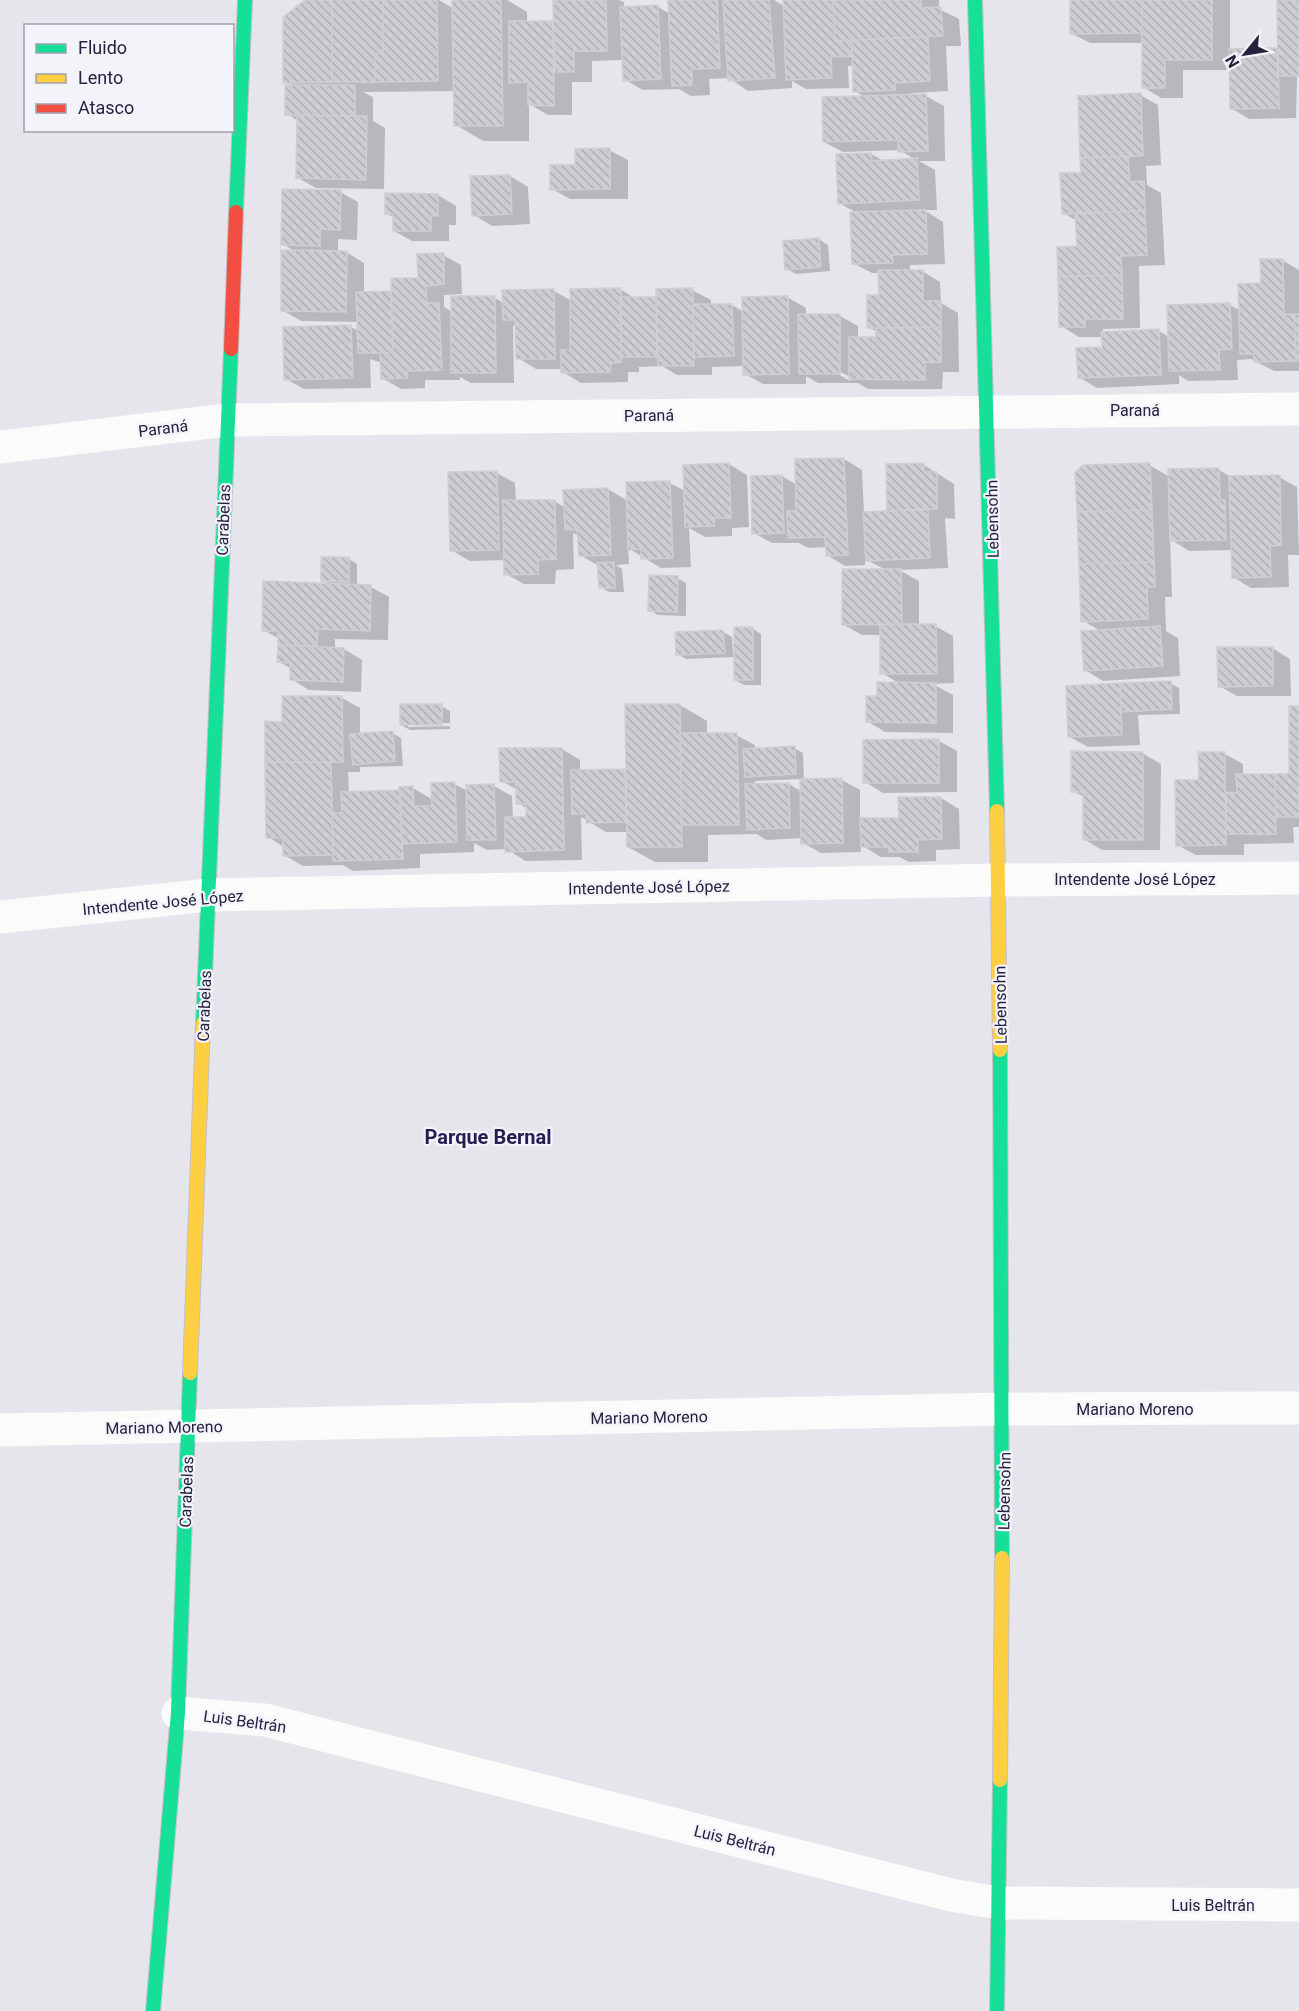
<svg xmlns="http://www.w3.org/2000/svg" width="1299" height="2011" viewBox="0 0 1299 2011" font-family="Roboto,sans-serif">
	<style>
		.shadow { fill: #0003; fill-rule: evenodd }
		.building { fill: url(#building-back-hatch); stroke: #ceced4; stroke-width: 1.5 }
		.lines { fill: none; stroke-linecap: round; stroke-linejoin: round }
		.fast-casing { stroke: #c2c1cb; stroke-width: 16 }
		.slow-casing { stroke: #c2c1cb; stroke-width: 16 }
		.jam-casing { stroke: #c2c1cb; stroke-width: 16 }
		.street { stroke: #fbfbfc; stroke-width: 33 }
		.fast { stroke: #16e098; stroke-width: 14 }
		.slow { stroke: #ffcf43; stroke-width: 14 }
		.jam { stroke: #f24e42; stroke-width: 14 }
		.labels { text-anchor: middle; stroke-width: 4.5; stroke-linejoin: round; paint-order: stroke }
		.street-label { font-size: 16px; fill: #272140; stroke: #f3f4fa }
		.quarter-label { font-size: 20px; font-weight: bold; fill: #281c53; stroke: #f3f4fa }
	</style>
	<defs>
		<pattern id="building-back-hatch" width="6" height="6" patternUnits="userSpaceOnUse" patternTransform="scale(1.5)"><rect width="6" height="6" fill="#ccccd2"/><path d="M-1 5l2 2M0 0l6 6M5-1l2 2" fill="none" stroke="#afafb5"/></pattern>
	</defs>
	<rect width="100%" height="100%" fill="#e5e5eb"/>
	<path class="shadow" d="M307 0H439L454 9V0H507L527 12V22H555V0H619L624 2V8L658 7 670 14 669 0H774L784 6V0H939V9L959 19 961 46H946L948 91 912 93 913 96H926L944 106 945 161H919L935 170 937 210H924L943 222 945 264 910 265V271H922L940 282 941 303 958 313 959 372H943L942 389H868L858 383H818L806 376V384H763L745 374V366L712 367V375H677L662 366 639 367V372H628V382L581 383 563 372V369H536L518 358 517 327 513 325 514 383H471L460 377V380H425V388L401 389 382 378V363L370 359 371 388 304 389 286 379 351 327 359 331 358 322 301 321 282 310 296 252 283 244 340 192 358 202 357 240 338 239V252H346L364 263V293L392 292 419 279 443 255 461 265 462 294 444 295V307L452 312 495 298 504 303 554 291 572 301 620 289 636 299H658L692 290 711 300V306L732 305 744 312 787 297 806 308V316H840L858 326V338H877V332L869 327 880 297V273H872L853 263 857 213 839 203 871 154 884 161 916 160 899 150 843 152 824 142 865 97 855 91 854 66H848L849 88 806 89 792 81V88L748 91 729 78 709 79 710 95 691 96 679 89 643 90 625 80 624 60 592 61V82H572V115H548L529 104V141H483L456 125 455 91 363 92 373 97V121L385 128 384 189 316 188 298 178V121L287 114 293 86 285 82ZM835 369 850 377V381L833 371Z
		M1071 0H1230V50H1279L1278 0H1299L1296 118 1249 119 1231 108 1230 70H1183V98H1161L1143 87V43H1090L1071 33Z
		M1140 95 1158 105 1161 165 1146 166 1147 185 1161 193 1165 265 1139 266 1140 328 1103 329V333L1159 331 1169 337V306L1230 305 1241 311 1282 260 1299 270V371H1274L1251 359 1237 360 1238 380 1188 381 1179 375V384L1097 388 1079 377 1103 349V337H1079L1061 326 1078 248 1077 221 1063 213 1083 174Z
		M609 150 628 160V199H570L552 189 577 167Z
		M510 176 528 187 530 224 492 226 474 215 472 177Z
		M438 195 456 206V225H449V241H412L394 231V218L386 213Z
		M819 239 828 245 830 271 796 274 787 269Z
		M844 459 862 470 864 513 889 512 924 465 954 484 955 519 945 518 948 568 899 570 919 581V626H935L953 636 954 683 933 684 953 695V733L885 732 867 721 878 698 900 684 882 673V635H862L844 625 886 570 865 559V565L845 566 827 555V547L808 548 799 543H772L754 533 782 476 797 485Z
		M729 464 747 475 749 527 732 528V536L705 537 689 528 691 567 661 568 628 548 629 564 616 565 622 569 624 592H609L600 587 599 566 580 555 579 536 573 533 574 569 556 570 555 584H524L506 574V560L470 561 451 550 497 473 515 483 516 502 554 501 566 508 608 489 628 501 627 484 670 483 685 491Z
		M1149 465 1170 477 1219 470 1233 478 1279 477 1297 487 1299 555H1288L1289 587 1251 588 1233 577 1232 550 1189 551 1170 539 1172 597H1165L1166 631 1178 638 1180 676 1103 681 1085 670 1101 631 1083 621Z
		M349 559 357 564V586L371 587 389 597 388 640 335 639V649H344L362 660 361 692 309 690 291 679 292 669 279 662 280 639 263 630 331 585 322 580Z
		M677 578 686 583V616L658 615 649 610Z
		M752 628 761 634V685H744L735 680V657L686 659 678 654 723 632 732 637 733 654H735Z
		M1272 648 1290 659 1291 696H1237L1219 686Z
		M1170 683 1179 688 1180 714 1138 715 1140 745 1088 747 1070 737Z
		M342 698 360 708V735L392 733 401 738 403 766 360 767V772H348L349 793 403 791 413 788 433 800 454 784 468 791 494 786 512 796 513 819H528V809L518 803V790L501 781 562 749 580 760V771L627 772 680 705 707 721V735H736L755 745V750L794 748 803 753 804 781 842 780 860 790V820L900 819 941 798 959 809 960 849 936 850V861L909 862 899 857H881L861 845V852L821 853 803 843V838L766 840 757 834 708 835V862H655L628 847V832H606L581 817 582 860 525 861 507 849 487 850 474 843V852L420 854V868L353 871 343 865 303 866 284 855V847L268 837 283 723ZM802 779V792L789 784 755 785V781Z
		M441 706 450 711V729L410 730 401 725ZM450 723V726L408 727V724Z
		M1299 708V827H1293L1294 843 1244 844V855H1196L1177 845 1200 781 1225 754 1243 764V775H1290Z
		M939 741 957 751V792L883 793 865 782Z
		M1142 753 1161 764 1160 850H1102L1084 839V797L1073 791Z"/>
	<path class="building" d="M305 0H332V82L283 83V17Z
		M332 0H383V53L375 54V82H332Z
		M383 0H437L438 81 375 82V54L383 53Z
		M452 0H501L503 126H454Z
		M553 0H606L607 51H574V72H555Z
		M668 0H717L720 68 692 69V85L672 86Z
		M723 0H769L775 78 728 81Z
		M783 0H833L835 41 852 40V56L831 57 832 78 786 80Z
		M833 0H921V8L941 7 943 36 835 41Z
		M1070 0H1142V33L1070 34Z
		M1142 0H1212V60H1165V88H1142Z
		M1277 0H1299V76H1278Z
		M658 5 661 79 623 81 620 7Z
		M509 21H553L554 106 528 105V82L509 83Z
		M928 37 930 81 895 83V90L853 92 852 40Z
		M1278 48 1279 108 1230 109 1229 49Z
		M285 85H355V116L285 115Z
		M1141 93 1143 156 1080 158 1078 96Z
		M926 94 928 151 898 152V140L823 142 822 97Z
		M297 115 367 116 366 180 296 178Z
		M610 148V189L550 190V165H575V149Z
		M871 153 872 161 917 158 919 200 838 204 836 154Z
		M1128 156 1130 182 1144 181 1145 211 1062 214 1060 173H1081L1080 158Z
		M510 175 512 214 472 216 470 176Z
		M282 189 341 190 340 230 320 229V246L281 245Z
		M385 193 438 194V216H431V231H393V214H385Z
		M926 210 927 254 892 255 893 263 852 264 850 212Z
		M1145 211 1147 255 1121 256 1122 275 1058 277 1057 247 1077 246 1075 213Z
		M819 238 821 267 785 270 783 241Z
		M281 250 347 251 346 312 281 311Z
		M444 253V284L426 286 427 303H439L442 370 407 371V378L381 379 380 353H393L391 278H418L417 254Z
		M1260 259H1283L1284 314H1294L1296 361 1254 362V354H1240L1238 284 1261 283Z
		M878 270H923V301H941V327L867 328V295H879Z
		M1122 275 1123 319H1085V327H1059L1058 277Z
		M621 288V362L611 363 610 372 561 373V350H570V289Z
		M693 288 694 366H658L656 289Z
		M554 289 555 359H516L515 320H503L502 290Z
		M391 291 393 353H358L356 292Z
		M451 296H495L496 373H451Z
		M788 296 789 374 743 375 742 297Z
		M620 297H656L657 357H621Z
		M1230 303 1232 349 1219 350 1220 370 1169 371 1167 305Z
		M693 304H732L734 356 694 357Z
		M798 314H840V374H799Z
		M1294 314H1299V361H1296Z
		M351 325 353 378 284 380 283 327Z
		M941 327V362H925V380L849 379V337H876V328Z
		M1159 329 1161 375 1078 378 1076 348 1102 347 1101 332Z
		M844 458 848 555 826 556 825 537 788 538 787 511H796L795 459Z
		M729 463 731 518H714V526L685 527 683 465Z
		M924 463V472H937V509L887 511 886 464Z
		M1150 463 1152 510 1077 512 1075 473 1083 465Z
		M1219 468 1220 500H1225L1226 540 1170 541 1168 469Z
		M497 471 499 550 450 551 448 472Z
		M782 475 784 533 752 534 751 476Z
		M1280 475 1281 545 1270 546 1271 577 1232 578 1229 476Z
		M670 481 673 558 641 559V549L628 550 626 482Z
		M608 488 611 555 579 556 577 529 565 530 563 490Z
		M503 500H555L556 559 538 560V574L504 575Z
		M928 509 930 558 866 561 863 512Z
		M1152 510 1154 562 1079 564 1077 512Z
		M321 557H349V582L321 581Z
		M614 562 615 588H599L597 563Z
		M1154 562 1155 587H1147L1148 619 1081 622 1079 564Z
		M842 569H901L902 624 842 625Z
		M649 575 678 576 677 612 648 611Z
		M263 581 371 585 370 631 318 629 317 646 278 645V631H262Z
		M902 624H936L937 674H880V625Z
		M1160 626 1163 666 1084 671 1081 631Z
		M734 627H753V680H734Z
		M723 630 725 653 676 655 675 632Z
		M278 645 344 648 343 682 290 680V663L277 662Z
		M1217 647H1273V686L1218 687Z
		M1171 681 1172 709 1121 712 1120 683Z
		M877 682 936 683V723L866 722V696H877Z
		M1120 683 1122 735 1068 737 1066 686Z
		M282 696H342L343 762H265V721L282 722Z
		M400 704H442V725H400Z
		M625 704H680L682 847H627Z
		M1289 706H1299V817H1276L1275 774H1289Z
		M393 731 395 761 353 765 350 734Z
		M680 733H737L739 825H682Z
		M939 739V783H863V740Z
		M795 746 796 774 745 777 743 749Z
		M499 748H562L564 850 505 852V817H526V804H516V782H500Z
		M1071 751 1143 752V840H1083V792H1071Z
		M1198 752H1225L1226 845 1176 846 1175 780H1199Z
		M265 762H331L333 855 283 856V838H266Z
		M625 769 626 822 586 823V814H572L571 770Z
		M1236 774H1275L1276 834H1226V792L1237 793Z
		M842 778 843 843 801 844 800 779Z
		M455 782 457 842 402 844 399 787 413 786 414 806H432L431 783Z
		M789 783 790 828 747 830 745 784Z
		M494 784 496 840H467L466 785Z
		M400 790 403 859 333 861 332 813H342L341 792Z
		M898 797H941L942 839 918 840V852H889V847H861L860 818H899Z"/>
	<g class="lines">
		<g class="fast-casing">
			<path id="fast" d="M975 0 997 811
				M236 212 245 0
				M203 1023 231 349
				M1000 1050 1002 1558
				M153 2011 178 1713 190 1373
				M997 2011 1000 1780"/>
		</g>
		<g class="slow-casing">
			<path id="slow" d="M997 811 1000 1050
				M190 1373 203 1023
				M1000 1780 1002 1558"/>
		</g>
		<g class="jam-casing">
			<path id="jam" d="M231 349 236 212"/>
		</g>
		<path class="street" d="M0 447 227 420 1299 409
			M0 917 208 895 999 880 1299 878
			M0 1430 1005 1409 1299 1408
			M178 1713 265 1720 951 1895 999 1903 1299 1905"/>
		<use href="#fast" class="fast"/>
		<use href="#slow" class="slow"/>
		<use href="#jam" class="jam"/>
	</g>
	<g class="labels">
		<g class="street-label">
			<text x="1135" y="416">Paraná</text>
			<text transform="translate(649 415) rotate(-1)" y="6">Paraná</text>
			<text transform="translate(163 428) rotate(-7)" y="6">Paraná</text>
			<text transform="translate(992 519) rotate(-91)" y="6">Lebensohn</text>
			<text transform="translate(223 520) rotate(-88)" y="6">Carabelas</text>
			<text x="1135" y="885">Intendente José López</text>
			<text transform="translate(649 887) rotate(-1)" y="6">Intendente José López</text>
			<text transform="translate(163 902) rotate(-5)" y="6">Intendente José López</text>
			<text transform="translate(1000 1005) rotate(-91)" y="6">Lebensohn</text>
			<text transform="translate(204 1006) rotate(-88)" y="6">Carabelas</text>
			<text x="1135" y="1415">Mariano Moreno</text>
			<text transform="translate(649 1417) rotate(-1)" y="6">Mariano Moreno</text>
			<text transform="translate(164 1427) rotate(-1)" y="6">Mariano Moreno</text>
			<text transform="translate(1004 1491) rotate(-89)" y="6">Lebensohn</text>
			<text transform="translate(186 1492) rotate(-88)" y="6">Carabelas</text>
			<text transform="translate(245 1721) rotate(8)" y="6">Luis Beltrán</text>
			<text transform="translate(735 1840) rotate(14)" y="6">Luis Beltrán</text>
			<text x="1213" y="1911">Luis Beltrán</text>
		</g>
		<g class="quarter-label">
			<text x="488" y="1144">Parque Bernal</text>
		</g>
	</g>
	<rect x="24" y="24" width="210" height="108" fill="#f3f4fa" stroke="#a1a0b0" stroke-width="1.5"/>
	<rect x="36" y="44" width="30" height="9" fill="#16e098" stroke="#a1a0b0" stroke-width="1.5"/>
	<text x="78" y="54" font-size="18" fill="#272140">Fluido</text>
	<rect x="36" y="74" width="30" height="9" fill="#ffcf43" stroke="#a1a0b0" stroke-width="1.5"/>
	<text x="78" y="84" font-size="18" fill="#272140">Lento</text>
	<rect x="36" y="104" width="30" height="9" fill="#f24e42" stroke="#a1a0b0" stroke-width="1.5"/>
	<text x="78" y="114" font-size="18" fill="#272140">Atasco</text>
	<g transform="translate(1245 54) rotate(240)" stroke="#f3f4fa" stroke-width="4.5" paint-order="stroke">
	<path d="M0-4.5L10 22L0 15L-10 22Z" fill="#272140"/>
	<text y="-9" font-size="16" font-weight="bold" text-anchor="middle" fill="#272140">N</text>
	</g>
</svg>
